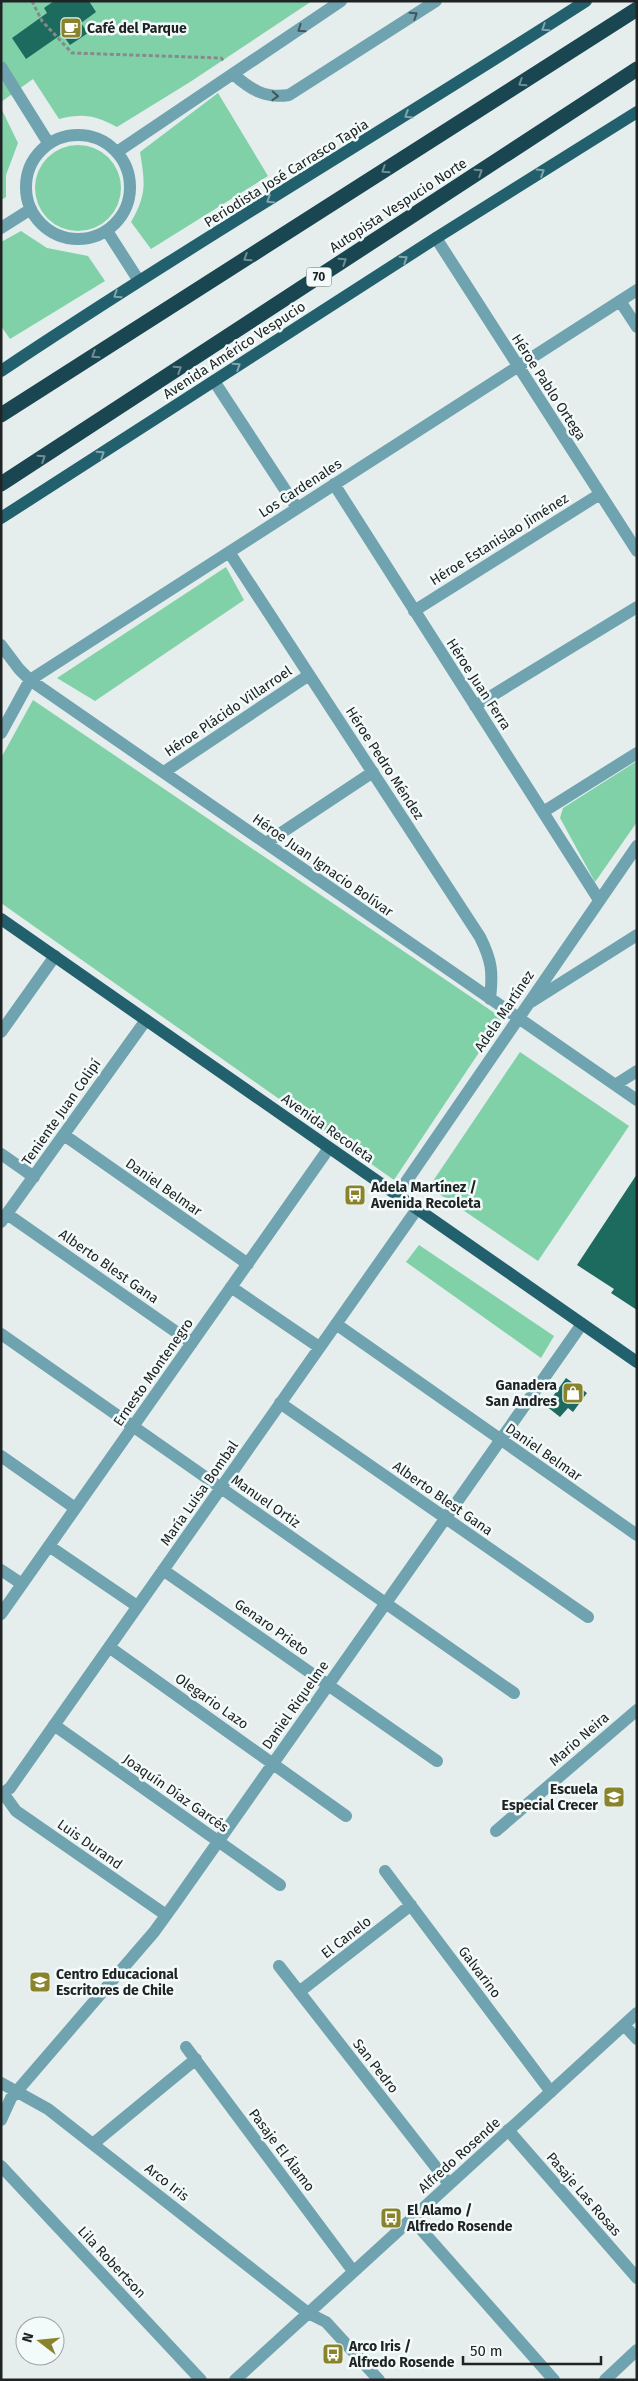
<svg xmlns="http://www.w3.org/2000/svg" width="638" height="2381" viewBox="0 0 638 2381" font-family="'Fira Sans',sans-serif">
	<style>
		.green { fill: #80d1a8 }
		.building { fill: #1d6b5e }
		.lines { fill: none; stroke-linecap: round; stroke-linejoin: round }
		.path { stroke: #858b8b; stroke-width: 3; stroke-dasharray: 4 2.5; stroke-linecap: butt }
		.minor { stroke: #70a3b0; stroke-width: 12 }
		.major { stroke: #23606e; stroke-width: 12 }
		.highway { stroke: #1a4651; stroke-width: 15 }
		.oneway { stroke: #40565b }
		.oneway2 { stroke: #80a5ad }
		.oneway3 { stroke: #708e95 }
		.labels { text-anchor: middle; stroke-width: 5; stroke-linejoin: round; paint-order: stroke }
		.shield { fill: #f2fafa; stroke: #5f6464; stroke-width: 1 }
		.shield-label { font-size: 12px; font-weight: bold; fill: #202323 }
		.poi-label { font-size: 14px; font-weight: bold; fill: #202323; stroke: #f2fafa; text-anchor: start }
		.street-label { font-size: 14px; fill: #202323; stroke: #f2fafa }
	</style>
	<rect width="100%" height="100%" fill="#e5eded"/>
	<path class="green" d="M1 1H312L190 82 117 127C94 115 84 113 59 119L33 79 1 102Z
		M218 93 268 176 151 249 131 222C147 194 145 183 140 152Z
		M1 108 18 143 6 175V197L1 200Z
		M35 188a43 43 0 1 1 86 0a43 43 0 1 1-86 0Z
		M21 231 47 248 88 256 105 281 10 339 1 326V242Z
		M226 567 244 600 95 701 57 678Z
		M33 700 502 1018 394 1180 1 903V758Z
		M637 761V822L595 882 560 818 563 808Z
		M520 1052 629 1126 538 1261 429 1187Z
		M419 1245 554 1336 541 1358 406 1262Z"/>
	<path class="building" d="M54 1H89L96 12 81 23 88 33 70 45 62 34 26 59 12 38 47 13 44 8Z
		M637 1174V1310L611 1293 614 1289 577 1265Z
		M566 1378 587 1393 573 1412 568 1408 560 1417 546 1406Z"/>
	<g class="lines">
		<path class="path" d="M32 1 42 21 72 53 221 58 224 61"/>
		<path class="minor" d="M1 67 49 144
			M233 74C250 89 265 99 289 95L436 1
			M26 187a52 52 0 1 1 104 0a52 52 0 1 1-104 0Z
			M117 152 341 1
			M1 228 31 209
			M107 231 139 281
			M436 238 637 551
			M620 301 637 327
			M214 381 297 508
			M334 484 599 900
			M229 552 480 937C492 961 493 972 490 999
			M414 611 600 494
			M1 645 19 669 30 680 637 1100
			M475 706 637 607
			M1 733 30 680 637 290
			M164 772 309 675
			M543 812 637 753
			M266 843 373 772
			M531 1002 637 935
			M1 1032 55 956
			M615 1085 637 1071
			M64 1135 248 1264
			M1 1154 34 1177
			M397 1195 637 846
			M7 1214 192 1343
			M1 1222 146 1020
			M231 1287 319 1347
			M336 1324 637 1535
			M1 1334 514 1693
			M280 1403 588 1617
			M1 1456 75 1508
			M49 1546 137 1606
			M1 1570 22 1584
			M163 1570 437 1761
			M1 1614 329 1148
			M109 1647 346 1816
			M54 1725 280 1885
			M3 1793 10 1788 417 1209
			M3 1793 16 1811 166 1915
			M496 1831 637 1710
			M385 1871 551 2092
			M279 1966 449 2184
			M299 1992 411 1905
			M624 2025 637 2039
			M186 2047 353 2271
			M1 2083 48 2109 308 2313 326 2322 379 2380
			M1 2120 11 2098 154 1932 175 1903 582 1324
			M508 2130 637 2278
			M94 2143 196 2059
			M1 2166 201 2380
			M411 2218 554 2380
			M235 2380 637 2013
			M605 2380 637 2350"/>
		<path class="major" d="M1 371C193 243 392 126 586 1
			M1 518 436 238 637 112
			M1 919 637 1362"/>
		<path class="highway" d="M1 415 637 9
			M1 484 637 69"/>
	</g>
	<defs><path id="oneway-chevron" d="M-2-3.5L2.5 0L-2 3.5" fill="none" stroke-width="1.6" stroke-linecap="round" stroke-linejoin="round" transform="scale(1.25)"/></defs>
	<g class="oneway">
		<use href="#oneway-chevron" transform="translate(414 15) rotate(-33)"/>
		<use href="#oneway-chevron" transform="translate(301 29) rotate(146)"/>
		<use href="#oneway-chevron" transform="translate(275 96) rotate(3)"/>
	</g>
	<g class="oneway2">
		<use href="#oneway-chevron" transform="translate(545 28) rotate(147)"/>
		<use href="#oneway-chevron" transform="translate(408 115) rotate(148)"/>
		<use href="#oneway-chevron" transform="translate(541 172) rotate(-32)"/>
		<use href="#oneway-chevron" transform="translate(270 200) rotate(148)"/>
		<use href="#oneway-chevron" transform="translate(404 259) rotate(-33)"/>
		<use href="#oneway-chevron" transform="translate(117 295) rotate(147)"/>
		<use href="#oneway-chevron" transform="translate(237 366) rotate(-33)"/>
		<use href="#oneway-chevron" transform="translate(101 454) rotate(-33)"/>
	</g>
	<g class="oneway3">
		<use href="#oneway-chevron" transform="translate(522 83) rotate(147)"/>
		<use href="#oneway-chevron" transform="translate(385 170) rotate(147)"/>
		<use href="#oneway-chevron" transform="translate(479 172) rotate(-33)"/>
		<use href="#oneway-chevron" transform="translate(247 258) rotate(147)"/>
		<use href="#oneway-chevron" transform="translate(343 261) rotate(-33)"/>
		<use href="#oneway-chevron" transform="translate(95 355) rotate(147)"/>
		<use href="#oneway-chevron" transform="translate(178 369) rotate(-33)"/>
		<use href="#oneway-chevron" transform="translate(42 458) rotate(-33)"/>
	</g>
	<defs>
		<g id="cafe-square" transform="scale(1.125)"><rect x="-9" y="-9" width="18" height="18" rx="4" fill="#89842c" stroke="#f2fafa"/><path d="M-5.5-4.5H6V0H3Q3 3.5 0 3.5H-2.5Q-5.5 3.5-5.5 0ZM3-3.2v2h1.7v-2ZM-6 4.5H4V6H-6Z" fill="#fff"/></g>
		<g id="bus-square" transform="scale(1.125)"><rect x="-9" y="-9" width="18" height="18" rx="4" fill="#89842c" stroke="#f2fafa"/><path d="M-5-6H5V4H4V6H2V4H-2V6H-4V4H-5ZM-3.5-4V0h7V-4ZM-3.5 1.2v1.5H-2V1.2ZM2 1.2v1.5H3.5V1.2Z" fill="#fff"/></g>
		<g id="shop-square" transform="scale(1.125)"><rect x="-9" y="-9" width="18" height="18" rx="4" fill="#89842c" stroke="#f2fafa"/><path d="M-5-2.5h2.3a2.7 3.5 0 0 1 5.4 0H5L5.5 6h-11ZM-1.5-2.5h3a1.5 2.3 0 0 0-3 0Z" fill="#fff"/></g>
		<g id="school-square" transform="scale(1.125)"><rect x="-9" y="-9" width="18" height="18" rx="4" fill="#89842c" stroke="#f2fafa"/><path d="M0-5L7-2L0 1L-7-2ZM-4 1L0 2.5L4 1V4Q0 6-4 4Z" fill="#fff"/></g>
	</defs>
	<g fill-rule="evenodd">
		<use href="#cafe-square" x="71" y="28"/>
		<use href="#bus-square" x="355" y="1195"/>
		<use href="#shop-square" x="573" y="1393"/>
		<use href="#school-square" x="614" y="1797"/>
		<use href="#school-square" x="40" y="1982"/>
		<use href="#bus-square" x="391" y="2218"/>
		<use href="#bus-square" x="333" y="2354"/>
	</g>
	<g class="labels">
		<rect class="shield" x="306.5" y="267.5" width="25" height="19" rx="4"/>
		<g class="shield-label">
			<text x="319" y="281">70</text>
		</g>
		<g class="poi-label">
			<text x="87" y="33">Café del Parque</text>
			<text x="371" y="1192">Adela Martínez /<tspan x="371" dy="16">Avenida Recoleta</tspan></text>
			<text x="557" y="1390" text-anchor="end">Ganadera<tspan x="557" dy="16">San Andres</tspan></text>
			<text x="598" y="1794" text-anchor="end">Escuela<tspan x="598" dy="16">Especial Crecer</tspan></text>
			<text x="56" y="1979">Centro Educacional<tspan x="56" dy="16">Escritores de Chile</tspan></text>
			<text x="407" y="2215">El Alamo /<tspan x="407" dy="16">Alfredo Rosende</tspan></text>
			<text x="349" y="2351">Arco Iris /<tspan x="349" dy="16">Alfredo Rosende</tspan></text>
		</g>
		<g class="street-label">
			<text transform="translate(286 173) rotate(-32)" y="5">Periodista José Carrasco Tapia</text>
			<text transform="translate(398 205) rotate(-33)" y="5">Autopista Vespucio Norte</text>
			<text transform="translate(234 350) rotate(-33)" y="5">Avenida Américo Vespucio</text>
			<text transform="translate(549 387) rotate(57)" y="5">Héroe Pablo Ortega</text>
			<text transform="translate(300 488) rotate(-33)" y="5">Los Cardenales</text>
			<text transform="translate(499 539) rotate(-32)" y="5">Héroe Estanislao Jiménez</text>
			<text transform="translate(479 684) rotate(57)" y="5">Héroe Juan Ferra</text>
			<text transform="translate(228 711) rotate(-34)" y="5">Héroe Plácido Villarroel</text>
			<text transform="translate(385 763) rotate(57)" y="5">Héroe Pedro Méndez</text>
			<text transform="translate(323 865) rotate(35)" y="5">Héroe Juan Ignacio Bolívar</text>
			<text transform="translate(504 1011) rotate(-56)" y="5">Adela Martínez</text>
			<text transform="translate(61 1112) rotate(-55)" y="5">Teniente Juan Colipí</text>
			<text transform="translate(328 1128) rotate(35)" y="5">Avenida Recoleta</text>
			<text transform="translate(164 1187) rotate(35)" y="5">Daniel Belmar</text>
			<text transform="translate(109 1266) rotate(35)" y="5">Alberto Blest Gana</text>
			<text transform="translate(153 1372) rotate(-55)" y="5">Ernesto Montenegro</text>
			<text transform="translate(544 1452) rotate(35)" y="5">Daniel Belmar</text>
			<text transform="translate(199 1493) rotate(-55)" y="5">María Luisa Bombal</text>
			<text transform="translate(443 1498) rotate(35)" y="5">Alberto Blest Gana</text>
			<text transform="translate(266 1501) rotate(35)" y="5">Manuel Ortiz</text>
			<text transform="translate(272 1627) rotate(35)" y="5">Genaro Prieto</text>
			<text transform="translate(212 1701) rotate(35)" y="5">Olegario Lazo</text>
			<text transform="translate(295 1705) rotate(-55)" y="5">Daniel Riquelme</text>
			<text transform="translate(579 1739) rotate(-41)" y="5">Mario Neira</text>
			<text transform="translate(176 1793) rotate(35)" y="5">Joaquín Díaz Garcés</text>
			<text transform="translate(90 1844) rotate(35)" y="5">Luis Durand</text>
			<text transform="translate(346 1937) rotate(-38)" y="5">El Canelo</text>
			<text transform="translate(480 1972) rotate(53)" y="5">Galvarino</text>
			<text transform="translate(376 2066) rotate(52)" y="5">San Pedro</text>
			<text transform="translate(282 2150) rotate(53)" y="5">Pasaje El Álamo</text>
			<text transform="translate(459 2155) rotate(-42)" y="5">Alfredo Rosende</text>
			<text transform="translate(167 2182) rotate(38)" y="5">Arco Iris</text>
			<text transform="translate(584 2194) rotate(49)" y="5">Pasaje Las Rosas</text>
			<text transform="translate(112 2262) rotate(47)" y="5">Lila Robertson</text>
		</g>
	</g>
	<rect width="638" height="2381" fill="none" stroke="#202323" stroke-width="5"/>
	<g transform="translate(40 2341) rotate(286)"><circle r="24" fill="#f2fafa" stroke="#9ea4a4"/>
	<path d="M0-4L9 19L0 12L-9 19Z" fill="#89842c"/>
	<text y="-8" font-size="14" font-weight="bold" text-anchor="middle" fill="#202323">N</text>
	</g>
	<path d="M463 2356v8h138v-8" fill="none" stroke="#202323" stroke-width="2.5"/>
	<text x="470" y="2356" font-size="15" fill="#202323" stroke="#f2fafa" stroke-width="4" paint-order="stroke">50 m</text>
</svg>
